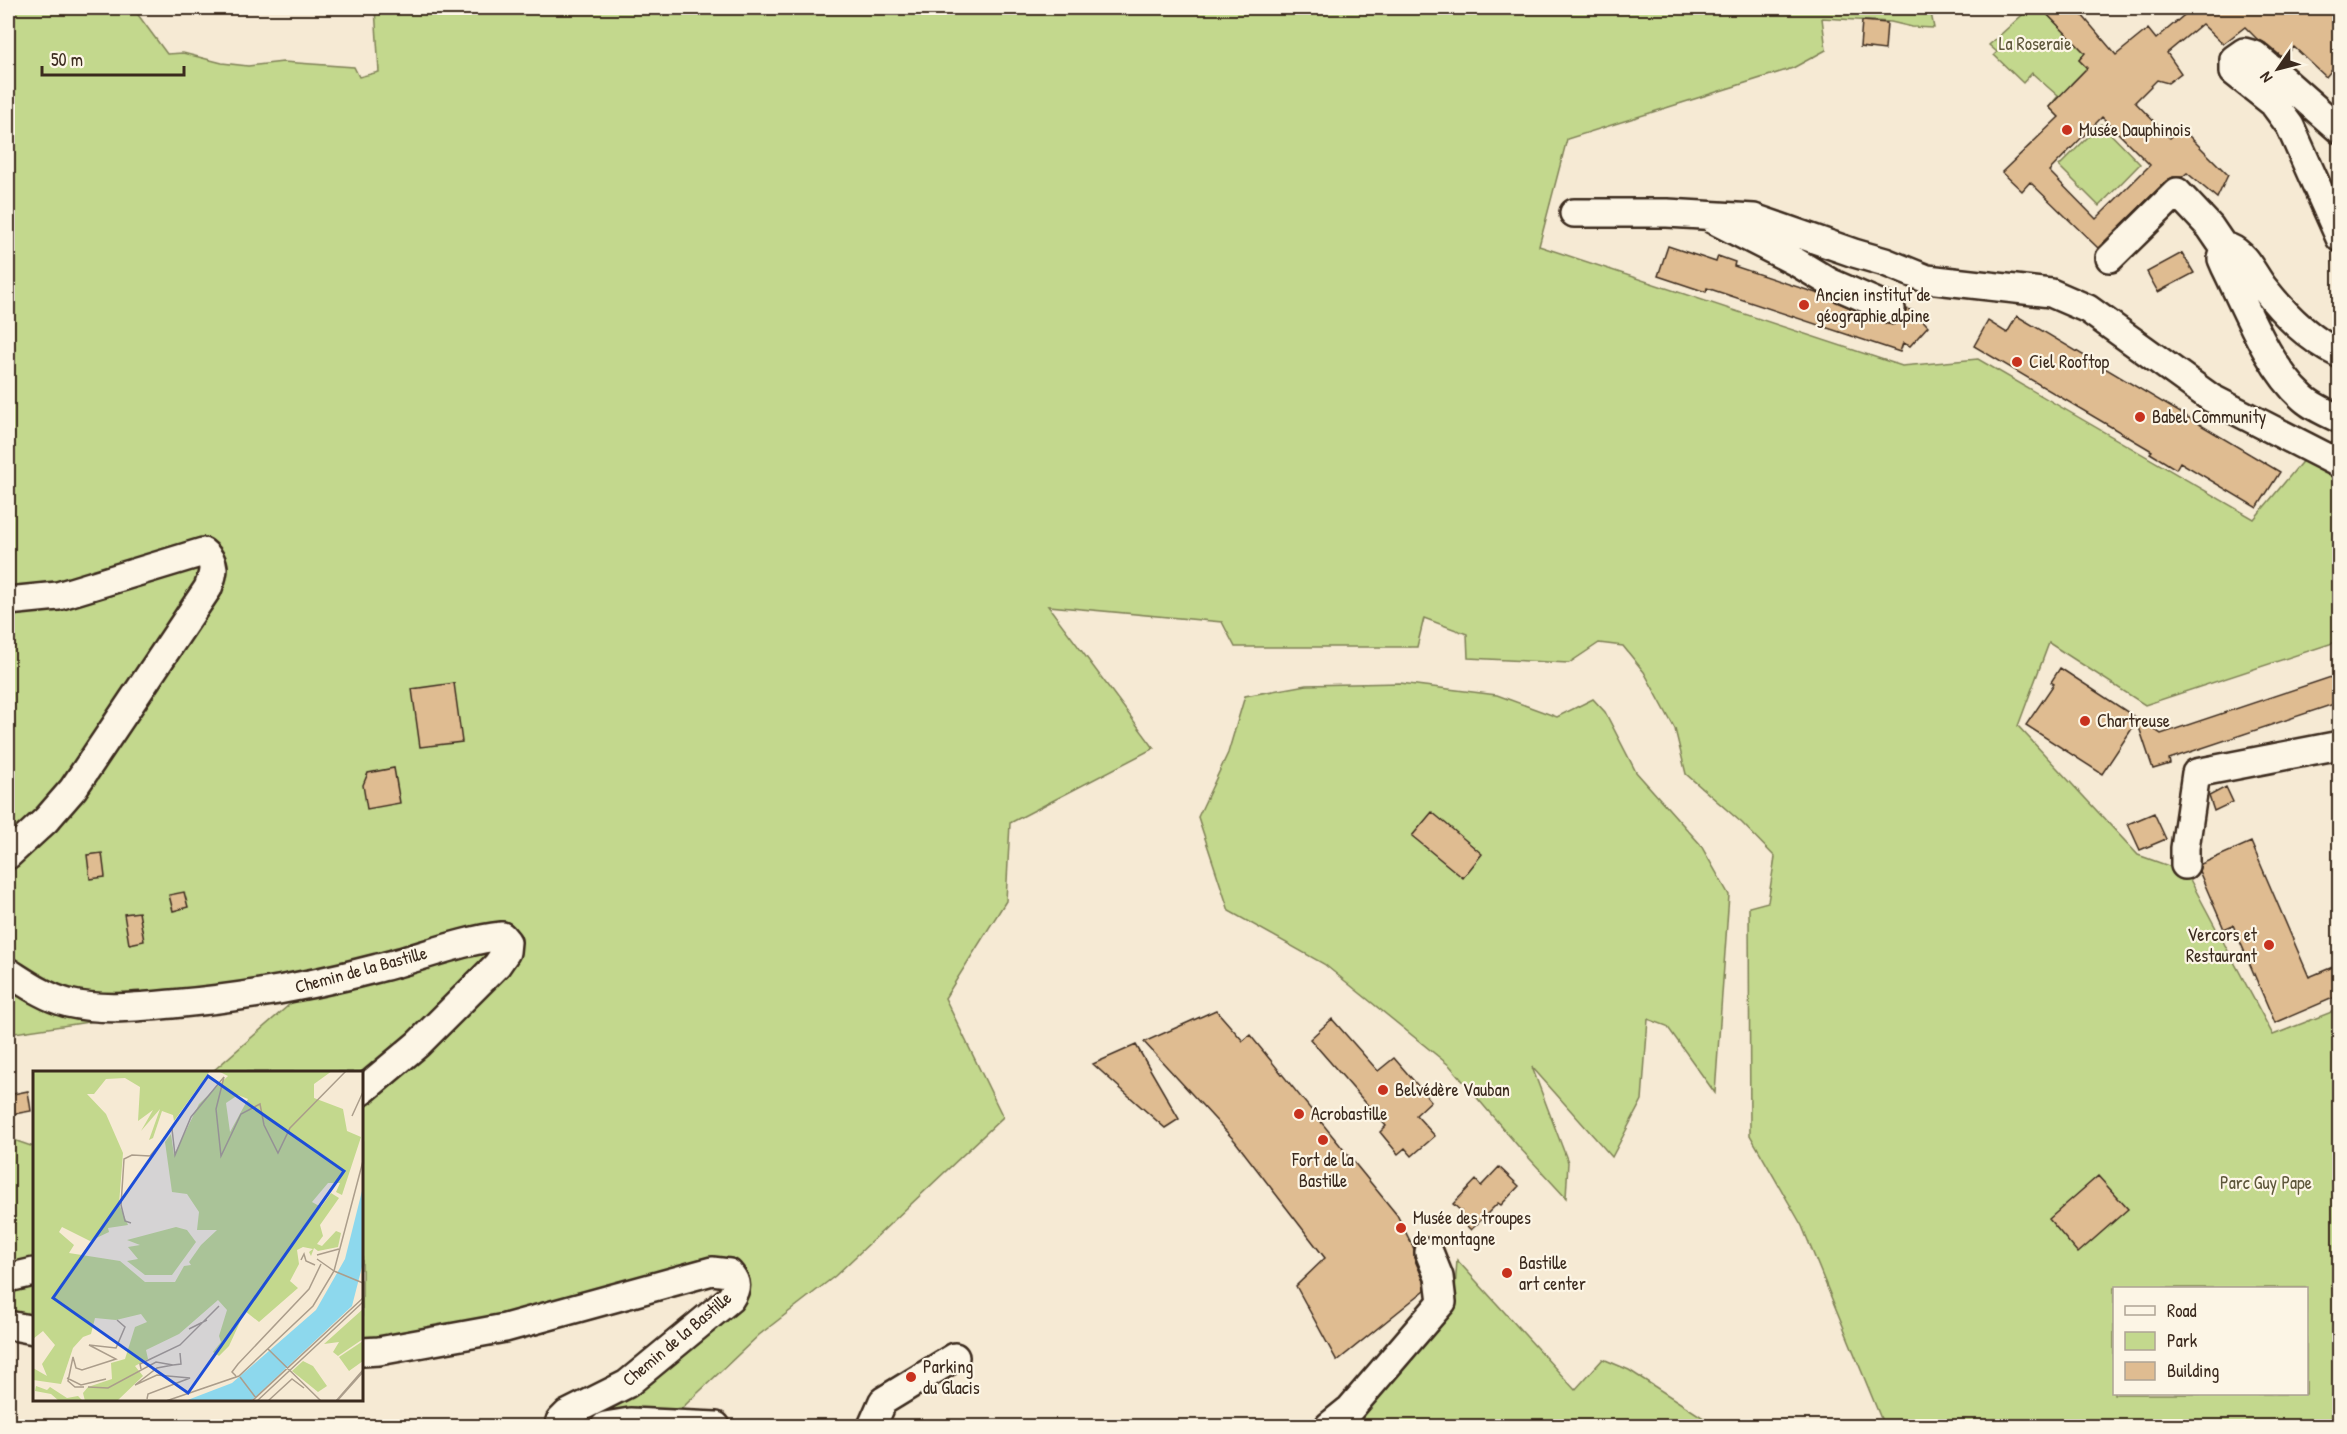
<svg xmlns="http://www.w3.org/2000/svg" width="2347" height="1434" viewBox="0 0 2347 1434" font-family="'Patrick Hand',sans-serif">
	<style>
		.green { fill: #c3d88d; stroke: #7f8156; stroke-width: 1.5; fill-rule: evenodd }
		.building { fill: #dfbc91; stroke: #3b2a1e; stroke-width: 1.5; fill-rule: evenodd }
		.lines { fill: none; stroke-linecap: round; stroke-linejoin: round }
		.minor-casing { stroke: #3b2a1e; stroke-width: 32 }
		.minor { stroke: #fcf5e5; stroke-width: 27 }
		.poi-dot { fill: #c8321e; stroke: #fcf5e5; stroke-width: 2 }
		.labels { text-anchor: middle; stroke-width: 4.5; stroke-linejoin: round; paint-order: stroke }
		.park-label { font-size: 18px; fill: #5d563a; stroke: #fcf5e5 }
		.poi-label { font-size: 18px; fill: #3b2a1e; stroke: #fcf5e5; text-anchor: start }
		.street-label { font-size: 18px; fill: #3b2a1e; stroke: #fcf5e5 }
		.inset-road { fill: none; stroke: #ab9d8b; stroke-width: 1.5 }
		.view { fill: #1d4ed8; fill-opacity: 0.15; stroke: #1d4ed8; stroke-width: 3 }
		.inset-edge { fill: none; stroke: #3b2a1e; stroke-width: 3 }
	</style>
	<rect width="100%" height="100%" fill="#f6ead4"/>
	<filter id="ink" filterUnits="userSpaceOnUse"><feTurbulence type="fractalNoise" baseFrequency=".0167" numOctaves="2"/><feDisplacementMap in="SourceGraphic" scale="12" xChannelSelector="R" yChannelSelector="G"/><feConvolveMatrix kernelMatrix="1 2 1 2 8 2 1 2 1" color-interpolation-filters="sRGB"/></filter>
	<g filter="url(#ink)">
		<path class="green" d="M8 8H133L167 54 183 53 222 63 248 66 283 62 354 67 359 77 379 72 375 8H1930L1934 28 1912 27 1891 22 1822 18 1826 50 1793 68 1567 139 1539 246 1902 366 1978 359 2254 519 2305 458 2339 476V641L2145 705 2049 643 2018 726 2138 855 2186 872 2273 1035 2339 1009V1426H1884L1802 1226 1750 1135 1749 907 1768 902 1775 857 1742 823 1686 774 1675 729 1644 672 1623 646 1599 643 1569 663 1468 658 1467 634 1424 618 1417 647H1235L1222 622 1048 606 1154 748 1010 823 1006 901 945 998 1003 1117 835 1276 759 1335 682 1408 608 1417 603 1415 602 1410 736 1280 362 1352V1072H212L297 998 116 1018 8 1034ZM2114 1288H2306V1394H2114Z
			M2030 8H2041L2085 53 2079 60 2087 68 2071 84 2081 95 2059 117 2049 107 2058 96 2032 73 2023 83 1994 55 1997 52 1989 45Z
			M2101 124 2140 164 2099 206 2059 166Z
			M1400 683 1497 695 1557 717 1593 699 1605 712 1636 772 1700 844 1729 895 1715 1093 1667 1026 1648 1019 1642 1100 1612 1157 1532 1067 1568 1162 1566 1198 1518 1146 1450 1066 1324 964 1229 911 1198 817 1228 753 1245 696 1306 685Z
			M8 1138 34 1147V1330L8 1325Z
			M1457 1260 1575 1390 1603 1359 1629 1370 1716 1426H1350L1394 1362 1454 1305Z"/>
		<path class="building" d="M2041 8H2076L2116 55 2148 29 2156 39 2190 10 2187 8H2332L2340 14V60L2326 77 2294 47 2283 58 2265 43 2257 39 2245 27 2223 44 2202 24 2167 53 2181 73 2168 83 2157 80 2135 102 2170 138 2181 128 2228 175 2217 198 2187 173 2182 177H2173L2166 181 2098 248 2030 182 2022 191 2002 172 2059 117 2049 107 2087 68 2079 60 2085 53ZM2102 117 2150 165 2096 219 2049 171Z
			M1862 21 1887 23 1885 50 1860 47Z
			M1668 246 1716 262 1718 256 1735 262 1734 266 1819 294 1885 323 1892 325 1900 322 1905 316 1906 309 1914 311 1928 326 1910 346 1903 343 1900 352 1707 288 1706 292 1658 276Z
			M2182 253 2194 273 2158 292 2147 272Z
			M2017 316 2280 472 2257 508 2180 462 2176 469 2150 453 2152 451 1974 346 1988 321 2007 333Z
			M2060 668 2161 734 2340 674V702L2169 759 2170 764 2153 769 2137 721 2102 774 2026 725 2054 684 2051 682Z
			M454 683 462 742 420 747 412 689Z
			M394 768 400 803 367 809 363 785 368 773Z
			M2226 787 2233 802 2214 811 2209 796Z
			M1432 812 1482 854 1463 878 1412 836Z
			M2154 813 2166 839 2140 850 2128 824Z
			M2251 842 2309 977 2340 964V995L2275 1023 2233 925 2224 929 2199 871 2201 864Z
			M102 853 105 877 90 879 87 855Z
			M184 892 188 907 173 911 169 895Z
			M139 912 144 941 129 944 124 914Z
			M1216 1010 1243 1041 1250 1035 1397 1215 1414 1249V1258L1424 1281 1425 1290 1337 1361 1296 1286 1325 1258 1235 1141 1144 1042Z
			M1332 1019 1378 1071 1394 1058 1431 1101 1416 1115 1435 1136 1412 1156 1405 1148 1398 1154 1380 1132 1386 1126 1310 1039Z
			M1136 1045 1179 1119 1165 1128 1093 1064Z
			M28 1091 31 1111 8 1115V1095Z
			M1499 1167 1519 1186 1501 1205 1498 1203 1471 1230 1457 1216 1461 1211 1453 1204 1476 1180 1481 1186Z
			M2098 1176 2128 1209 2078 1253 2049 1219Z"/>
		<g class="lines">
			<g class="minor-casing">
				<path id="minor" d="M2340 130 2255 55 2244 52 2234 59V72L2273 103 2290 126 2340 238
					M1574 213H1667L1754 218 1854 253 1885 262 1927 279 2051 293 2088 309 2211 398 2340 464
					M1714 220 1796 262 1831 283 1891 309
					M2110 258 2177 192 2210 227 2225 249
					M2340 354C2308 339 2284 314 2263 287 2253 274 2245 254 2230 248L2225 249 2222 259 2225 266C2246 308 2268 367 2303 398 2313 407 2327 413 2340 419
					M8 601 58 596 203 552C217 563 214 572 208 588L73 789 46 820 8 855
					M2185 865V848L2196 773 2340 745
					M8 972C27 984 45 997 68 1003 103 1011 137 1007 172 1004 242 998 310 986 378 968 420 958 459 941 502 936L507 942 506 952 497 965 418 1044 362 1091
					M8 1278 34 1272
					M8 1325 34 1330
					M362 1352 379 1351 505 1328 712 1271 729 1273C738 1283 737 1288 730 1299L627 1384 567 1414 560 1421 559 1426
					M605 1426 630 1422 716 1426
					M872 1426 883 1401 955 1357
					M1329 1426 1350 1409 1442 1302 1439 1277 1429 1252"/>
			</g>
			<use href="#minor" class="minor"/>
		</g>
	</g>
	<g class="poi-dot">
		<circle cx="2067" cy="130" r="6"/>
		<circle cx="1804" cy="305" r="6"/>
		<circle cx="2017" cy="362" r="6"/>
		<circle cx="2140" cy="417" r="6"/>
		<circle cx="2085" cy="721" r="6"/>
		<circle cx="2269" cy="945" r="6"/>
		<circle cx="1383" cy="1090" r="6"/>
		<circle cx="1299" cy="1114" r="6"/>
		<circle cx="1323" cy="1140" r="6"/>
		<circle cx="1401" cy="1228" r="6"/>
		<circle cx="1507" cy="1273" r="6"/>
		<circle cx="911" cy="1377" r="6"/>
	</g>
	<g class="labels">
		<g class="park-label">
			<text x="2035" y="50">La Roseraie</text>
			<text x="2266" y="1189">Parc Guy Pape</text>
		</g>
		<g class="poi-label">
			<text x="2079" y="136">Musée Dauphinois</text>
			<text x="1816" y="301">Ancien institut de<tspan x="1816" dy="21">géographie alpine</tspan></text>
			<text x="2029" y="368">Ciel Rooftop</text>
			<text x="2152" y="423">Babel Community</text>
			<text x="2097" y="727">Chartreuse</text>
			<text x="2257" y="941" text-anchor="end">Vercors et<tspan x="2257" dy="21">Restaurant</tspan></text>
			<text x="1395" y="1096">Belvédère Vauban</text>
			<text x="1311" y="1120">Acrobastille</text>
			<text x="1323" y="1166" text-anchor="middle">Fort de la<tspan x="1323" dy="21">Bastille</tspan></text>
			<text x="1413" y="1224">Musée des troupes<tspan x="1413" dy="21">de montagne</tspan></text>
			<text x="1519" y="1269">Bastille<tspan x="1519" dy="21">art center</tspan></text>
			<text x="923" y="1373">Parking<tspan x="923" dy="21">du Glacis</tspan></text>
		</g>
		<g class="street-label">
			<text transform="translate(361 970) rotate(-15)" y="6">Chemin de la Bastille</text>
			<text transform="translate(677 1339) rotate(-40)" y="6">Chemin de la Bastille</text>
		</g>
	</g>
	<g transform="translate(33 1071)">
		<rect width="330" height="330" fill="#f6ead4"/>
		<path d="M0 0H177L141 50 140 44 129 40 120 67 116 69 127 38 108 60 120 39 105 50 107 16 92 7 73 8 61 23H54L73 43 90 82 86 133 95 154 75 157 76 161 57 170 29 156 26 161 41 174 36 182 87 190 112 211H142L151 195 158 194 156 191 168 174 184 159H164L166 141 154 123 139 121 132 71 138 63 141 84 166 33 195 5 185 0H299L281 13V27L310 38 314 60 328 66 309 124 303 121 307 112H295L279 131 288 136 298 122 306 127 287 154 290 165 284 173 289 175 303 160 308 162 305 176 285 180 281 177 278 185 276 181 280 178 270 176 264 179 266 193 257 210 265 217 226 251 212 240 196 275 186 285 180 281 188 271 186 265 194 239 185 229 146 263 113 279 115 288 102 295 110 305 84 330H52L50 322 55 316 79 308 78 292 92 288 102 256 114 251 108 243 83 249 62 247 58 263 50 266 40 277 28 313 0 309V297L14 305 9 293 22 274 10 260 0 268ZM205 24 215 28 197 61 193 32ZM143 156 154 159 163 171 139 204H112L94 190 105 188 95 176 107 174 94 169ZM330 238V268L305 285 300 281 306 271 291 273ZM330 270V290L316 300 306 286ZM270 290 280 295 294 315 285 321 259 300ZM3 315 14 319 17 316 34 327 45 325 50 330H26L18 323 2 320Z" fill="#c3d88d" fill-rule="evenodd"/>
		<path d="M330 116V192L319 235 218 330H152L199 312 283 239 312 188Z" fill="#8dd8ed"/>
		<path class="inset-road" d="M319 45 330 21M98 152 92 150 88 134 91 88 99 84 117 85 139 58 142 84 158 46 191 6 183 38 188 85 208 43 227 33 231 54 245 82 257 57 313 0M284 184 306 178M284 188 301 200M268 189 271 183 273 190 282 194M301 200 330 212M156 258 174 249M235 278 288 330M140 294 148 293 147 282M108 298 107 293 147 274 186 235M203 305 199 301 205 293 276 218 288 193M207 306 223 327M34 307 48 314 73 308M51 316H42L35 310 40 286 43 297 49 299 83 288 56 274 83 277 92 256 84 249M55 316 75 317 123 291 140 294 124 297 102 314 124 304 157 307 115 323 114 328M133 330 206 305 280 235 301 200 330 90M219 330 330 227M224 330 330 231M235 330 259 308 271 317M303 330 330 299M304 330 330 301"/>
		<path class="view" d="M175 5 311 100 155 322 20 227Z"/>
		<rect width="330" height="330" class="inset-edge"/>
	</g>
	<rect width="2347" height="1434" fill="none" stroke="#fcf5e5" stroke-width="30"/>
	<rect x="15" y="15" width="2317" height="1404" fill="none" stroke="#3b2a1e" stroke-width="2" filter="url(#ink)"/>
	<rect x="2113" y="1287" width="195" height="108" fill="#fcf5e5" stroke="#afa495" stroke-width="1.5"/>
	<rect x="2125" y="1306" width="30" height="9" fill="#fcf5e5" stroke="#afa495" stroke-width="1.5"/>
	<text x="2167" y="1317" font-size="18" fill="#3b2a1e">Road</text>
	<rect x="2125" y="1332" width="30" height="18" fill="#c3d88d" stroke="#afa495" stroke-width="1.5"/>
	<text x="2167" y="1347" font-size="18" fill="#3b2a1e">Park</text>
	<rect x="2125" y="1362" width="30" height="18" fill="#dfbc91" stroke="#afa495" stroke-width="1.5"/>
	<text x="2167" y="1377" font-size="18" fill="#3b2a1e">Building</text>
	<g transform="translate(2278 69) rotate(235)" stroke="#fcf5e5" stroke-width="4.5" paint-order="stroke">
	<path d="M0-4.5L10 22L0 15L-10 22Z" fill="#3b2a1e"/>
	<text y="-9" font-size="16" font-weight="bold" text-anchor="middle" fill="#3b2a1e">N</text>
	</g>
	<path d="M42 66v9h142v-9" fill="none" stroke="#3b2a1e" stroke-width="3"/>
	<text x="51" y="66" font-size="18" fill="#3b2a1e" stroke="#fcf5e5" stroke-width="4.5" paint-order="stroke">50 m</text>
</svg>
